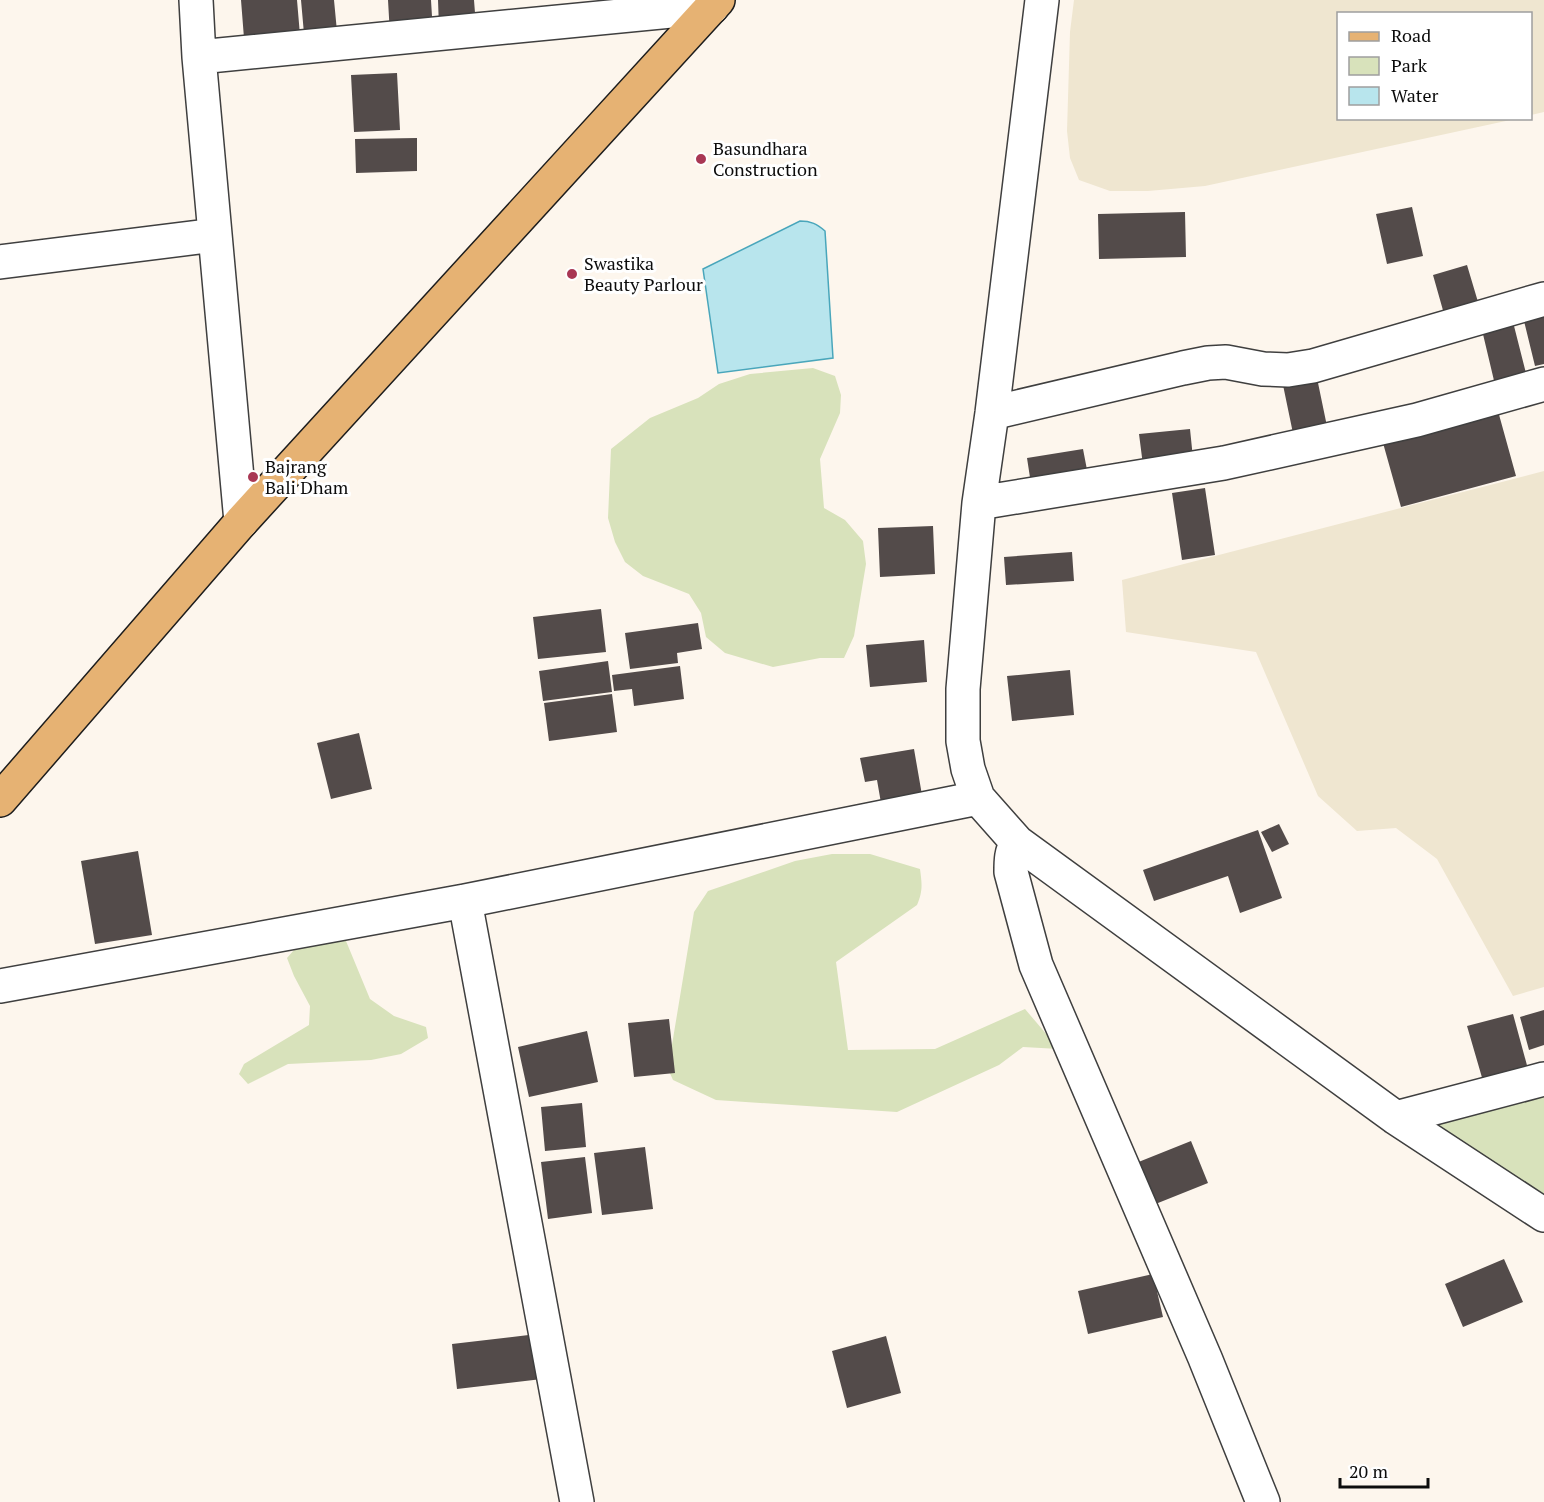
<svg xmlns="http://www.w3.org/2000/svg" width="1544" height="1502" viewBox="0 0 1544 1502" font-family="'PT Serif',serif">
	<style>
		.farmland { fill: #efe6d0 }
		.green { fill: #d8e2bb }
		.water { fill: #b8e5ed; stroke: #49a6bb; stroke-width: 1.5 }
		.building { fill: #534b4a }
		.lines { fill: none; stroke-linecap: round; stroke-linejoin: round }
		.minor-casing { stroke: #3f3f3f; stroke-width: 36 }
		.major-casing { stroke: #1d1d1d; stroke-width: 36 }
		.minor { stroke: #fff; stroke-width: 33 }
		.major { stroke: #e6b273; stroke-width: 33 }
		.poi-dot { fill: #a93754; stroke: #fff; stroke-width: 2 }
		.labels { text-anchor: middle; stroke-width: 6; stroke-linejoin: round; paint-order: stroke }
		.poi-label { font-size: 18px; fill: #0c0c0c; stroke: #fff; text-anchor: start }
	</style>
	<rect width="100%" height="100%" fill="#fdf6ed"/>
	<path class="farmland" d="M1074 0H1544V112L1531 115 1530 14H1338V118L1515 119 1205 186 1148 191H1110L1079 180 1070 158 1067 131 1070 32Z
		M1544 471V987L1513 996 1437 859 1396 828 1357 831 1318 796 1256 652 1126 632 1122 580Z"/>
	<path class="green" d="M813 368 835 376 841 395 840 413 820 459 824 508 845 520 863 541 866 564 854 636 844 658H820L773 667 725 653 706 637 701 613 689 594 643 576 625 562 615 542 608 518 611 449 650 418 698 398 719 384 750 374Z
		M832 854H870L920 869C922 884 923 891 917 905L836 962 848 1050 935 1049 1025 1009 1059 1049 1023 1047 999 1065 897 1112 716 1100 673 1080 668 1069 694 912 708 891 795 861Z
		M346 941 370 999 394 1016 426 1027 428 1038 401 1054 371 1060 288 1064 248 1084 239 1074 244 1064 309 1025 310 1006 294 976 287 958 300 943Z
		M1544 1091V1207L1426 1120Z"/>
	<path class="water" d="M800 221C811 221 817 224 825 231L833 358 718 373 703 269Z"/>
	<path class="building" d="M241 0H297L301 47 245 51Z
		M301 0H334L338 42 305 45Z
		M388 0H431L433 33 390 35Z
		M438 0H474L476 26 439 28Z
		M397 73 400 130 354 132 351 75Z
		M417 138V171L356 173 355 139Z
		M1412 207 1423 256 1387 264 1376 214Z
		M1185 212 1186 257 1099 259 1098 214Z
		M1467 265 1481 312 1446 321 1433 275Z
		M1544 312V364L1535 366 1523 317Z
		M1513 322 1528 381 1496 389 1482 330Z
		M1317 378 1329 436 1295 443 1283 385Z
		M1498 411 1516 476 1401 507 1383 443Z
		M1190 429 1194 468 1144 473 1139 434Z
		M1083 449 1088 475 1031 484 1027 458Z
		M1205 488 1215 555 1182 560 1172 493Z
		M933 526 935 574 880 577 878 528Z
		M1072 552 1074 581 1006 585 1004 557Z
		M601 609 606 652 538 659 533 617Z
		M698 623 702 649 677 653 678 663 630 669 625 633Z
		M924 640 927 682 870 687 866 645Z
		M608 661 612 692 543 701 539 671Z
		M680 666 684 699 634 706 632 689 614 691 612 675Z
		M1070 670 1074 715 1012 721 1007 676Z
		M612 694 617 732 549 741 544 703Z
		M359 733 372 789 331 799 317 743Z
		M914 749 922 795 881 803 877 780 865 782 860 758Z
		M1279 824 1289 844 1272 852 1261 832Z
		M1258 830 1282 898 1240 913 1228 876 1154 901 1143 870Z
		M138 851 152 935 95 944 81 861Z
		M1544 1010V1045L1529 1050 1520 1017Z
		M1513 1014 1528 1069 1483 1081 1467 1026Z
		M669 1019 675 1073 634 1077 628 1023Z
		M587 1031 598 1082 529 1097 518 1047Z
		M582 1103 586 1147 545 1151 541 1107Z
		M1191 1141 1208 1183 1148 1207 1131 1165Z
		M645 1147 653 1209 602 1215 594 1153Z
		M585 1157 592 1213 548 1219 541 1162Z
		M1504 1259 1523 1302 1463 1327 1445 1284Z
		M1153 1274 1163 1317 1088 1334 1078 1291Z
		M537 1334 542 1379 457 1389 452 1344Z
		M886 1336 901 1393 847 1408 832 1351Z"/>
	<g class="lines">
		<g class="minor-casing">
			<path id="minor" d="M196 0 199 57 241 522
				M1042 0 992 413 979 503 963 689V741L968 769 978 798 1017 842 1396 1118 1544 1215
				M199 57 712 7
				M0 262 215 235
				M992 413 1183 368 1208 363 1226 362 1263 369 1288 370 1313 366 1544 299
				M979 503 1224 463 1417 420 1544 384
				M1017 842C1011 852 1011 861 1011 872L1036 965 1205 1358 1263 1502
				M465 901 577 1502
				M0 986 465 901 978 798
				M1396 1118 1544 1079"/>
		</g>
		<g class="major-casing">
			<path id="major" d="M0 800 241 522 718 0"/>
		</g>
		<use href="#minor" class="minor"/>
		<use href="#major" class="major"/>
	</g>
	<g class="poi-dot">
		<circle cx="701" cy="159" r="6"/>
		<circle cx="572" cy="274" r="6"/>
		<circle cx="253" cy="477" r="6"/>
	</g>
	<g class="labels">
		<g class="poi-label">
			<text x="713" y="155">Basundhara<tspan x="713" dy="21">Construction</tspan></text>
			<text x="584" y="270">Swastika<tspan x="584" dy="21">Beauty Parlour</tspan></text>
			<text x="265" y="473">Bajrang<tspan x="265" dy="21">Bali Dham</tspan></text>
		</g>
	</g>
	<rect x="1337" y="12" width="195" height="108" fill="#ffffff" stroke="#9e9e9e" stroke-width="1.5"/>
	<rect x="1349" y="32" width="30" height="9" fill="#e6b273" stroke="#9e9e9e" stroke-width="1.5"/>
	<text x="1391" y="42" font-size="18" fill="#0c0c0c">Road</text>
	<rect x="1349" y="57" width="30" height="18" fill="#d8e2bb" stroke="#9e9e9e" stroke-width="1.5"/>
	<text x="1391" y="72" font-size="18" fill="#0c0c0c">Park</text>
	<rect x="1349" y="87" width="30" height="18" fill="#b8e5ed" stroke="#9e9e9e" stroke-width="1.5"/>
	<text x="1391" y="102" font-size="18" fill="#0c0c0c">Water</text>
	<path d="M1340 1478v9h88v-9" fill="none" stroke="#0c0c0c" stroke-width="3"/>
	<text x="1349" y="1478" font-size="18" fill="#0c0c0c" stroke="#ffffff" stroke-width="4.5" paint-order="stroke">20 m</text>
</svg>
